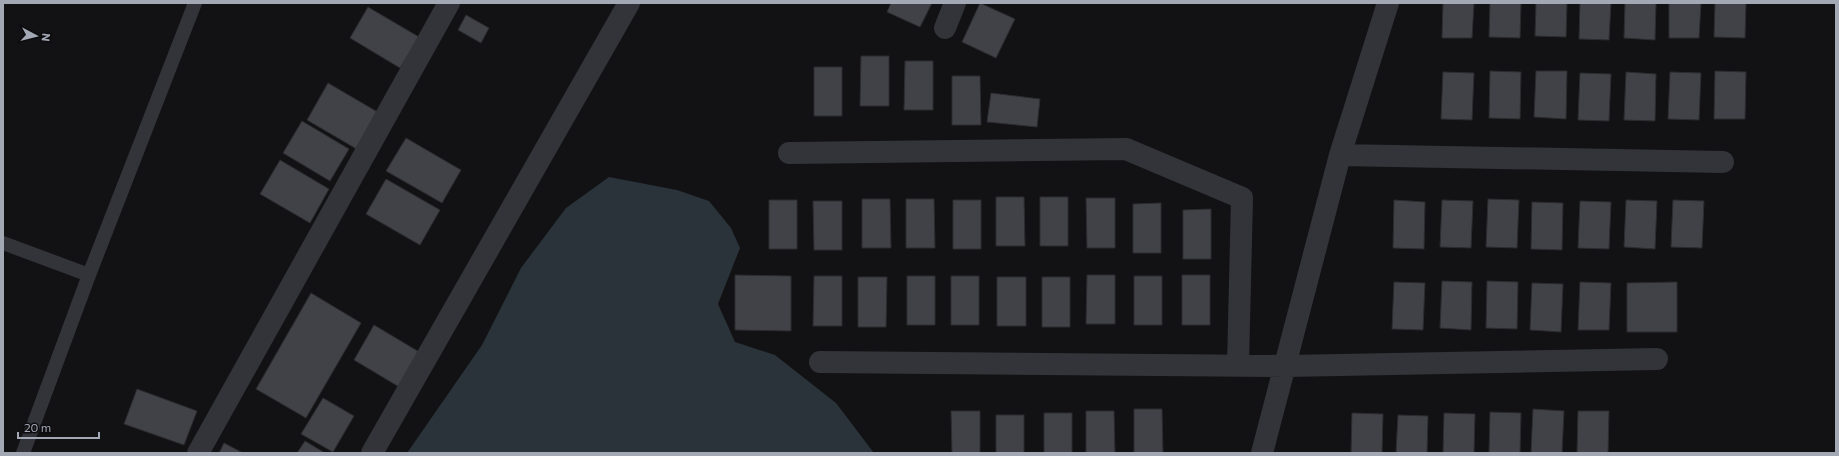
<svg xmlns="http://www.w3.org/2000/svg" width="1839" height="456" viewBox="0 0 1839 456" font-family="Commissioner,sans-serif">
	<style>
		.water { fill: #2a3339 }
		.building { fill: #414247; stroke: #2c2c30 }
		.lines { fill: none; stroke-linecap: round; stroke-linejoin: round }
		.lane { stroke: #333439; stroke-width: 14 }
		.street { stroke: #333439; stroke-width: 22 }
	</style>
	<rect width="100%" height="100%" fill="#121214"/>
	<path class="water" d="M609 177 677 190 709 201 731 228 740 248 718 304 735 342 775 355 836 403 874 453H407L482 345 521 268 566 208Z"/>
	<path class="building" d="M891 3H932L920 27 887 12Z
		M980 3 1015 19 996 58 962 42Z
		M1443 3H1474L1472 38H1442Z
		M1490 3H1521L1520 38 1489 37Z
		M1536 3H1567L1566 37 1535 36Z
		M1580 3H1611L1609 40 1579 39Z
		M1625 3H1656L1655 40 1624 38Z
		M1669 3H1701L1699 38H1669Z
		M1715 3H1746L1745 38 1714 37Z
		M368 7 419 37 400 68 350 38Z
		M466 15 489 28 481 43 458 30Z
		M861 56H889V106H860Z
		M905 61H933V110H904Z
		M814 67H842V116H814Z
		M1490 71 1521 72 1520 119 1489 118Z
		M1536 71H1567L1566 119 1534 117Z
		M1715 71 1746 72 1745 119H1714Z
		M1443 72 1474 73 1472 120 1441 119Z
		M1626 72 1656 74 1655 121 1624 120Z
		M1670 72 1701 73 1699 120 1668 119Z
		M1580 73 1611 74 1609 121 1578 120Z
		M952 76H980L981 125H952Z
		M328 83 381 114 360 151 307 120Z
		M991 93 1040 99 1037 127 987 122Z
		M302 121 349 149 330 181 283 153Z
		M406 138 461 170 442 203 386 171Z
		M280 160 329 189 310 223 260 194Z
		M386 179 440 210 420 245 366 214Z
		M996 197H1024L1025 246H996Z
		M1040 197H1068V246H1040Z
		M1086 198H1115V248H1087Z
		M862 199H890L891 248H862Z
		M906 199H934L935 248H906Z
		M1488 199 1519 200 1517 248 1486 247Z
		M769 200H797V249H769Z
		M953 200H981V249H953Z
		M1394 200 1425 202 1424 249 1393 248Z
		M1442 200 1473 201 1471 248 1440 247Z
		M1626 200 1657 201 1655 249 1624 247Z
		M1673 200 1704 201 1702 248 1671 247Z
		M813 201H842V250H814Z
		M1580 201 1611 202 1609 249 1578 248Z
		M1532 202 1563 203 1562 250 1531 249Z
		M1161 203V253H1133V204Z
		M1211 209V259H1183V210Z
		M735 275 791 276V331L735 330Z
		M1087 275H1115V324H1086Z
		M1182 275H1210V325H1182Z
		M814 276H842V326H813Z
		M907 276H935V325H907Z
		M951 276H979V325H951Z
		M1134 276H1162V325H1134Z
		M858 277H887L886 327H858Z
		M997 277H1026V326H997Z
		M1042 277H1070V327H1042Z
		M1442 281 1472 282 1471 330 1440 328Z
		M1487 281 1518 282 1517 329 1486 328Z
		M1394 282 1425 283 1423 330 1392 329Z
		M1580 282 1611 283 1609 330H1578Z
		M1677 282V332H1627V283Z
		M1532 283 1563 284 1561 332 1530 330Z
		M311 293 361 323 306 418 256 389Z
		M374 325 421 353 401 388 354 360Z
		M137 389 197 411 184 445 124 424Z
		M323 398 354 416 333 452 301 434Z
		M1134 409H1162L1163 453H1134Z
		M1533 409 1564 411 1562 453H1531Z
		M951 411H980V453H952Z
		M1086 411H1114L1115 453H1086Z
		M1578 411H1609L1608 453H1577Z
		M1490 412 1521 413 1520 453H1489Z
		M1044 413H1072V453H1044Z
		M1352 413 1383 414 1382 453H1351Z
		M1444 413 1475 414 1474 453H1443Z
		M996 415H1024V453H996Z
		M1398 415 1428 416 1427 453H1396Z
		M305 441 325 453H297Z
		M224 443 243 453H219Z"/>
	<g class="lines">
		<path class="lane" d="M3 243 89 275
			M23 453 89 275 195 3"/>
		<path class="street" d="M945 28 955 3
			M789 153 1126 149 1242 198 1238 365
			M1340 155 1723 162
			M820 362 1286 366 1657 359
			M198 453 449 3
			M372 453 629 3
			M1262 453 1340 155 1388 3"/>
	</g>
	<rect width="1839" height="456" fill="none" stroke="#a3a8b5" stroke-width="8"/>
	<g transform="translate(36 36) rotate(97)" stroke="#0d0d0f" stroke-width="3" paint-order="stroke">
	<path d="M0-3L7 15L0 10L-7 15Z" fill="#a3a8b5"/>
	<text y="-6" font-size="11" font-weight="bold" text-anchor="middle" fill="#a3a8b5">N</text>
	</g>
	<path d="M18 432v6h81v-6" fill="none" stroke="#a3a8b5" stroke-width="2"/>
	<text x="24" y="432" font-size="12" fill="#a3a8b5" stroke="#0d0d0f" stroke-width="3" paint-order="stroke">20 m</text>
</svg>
